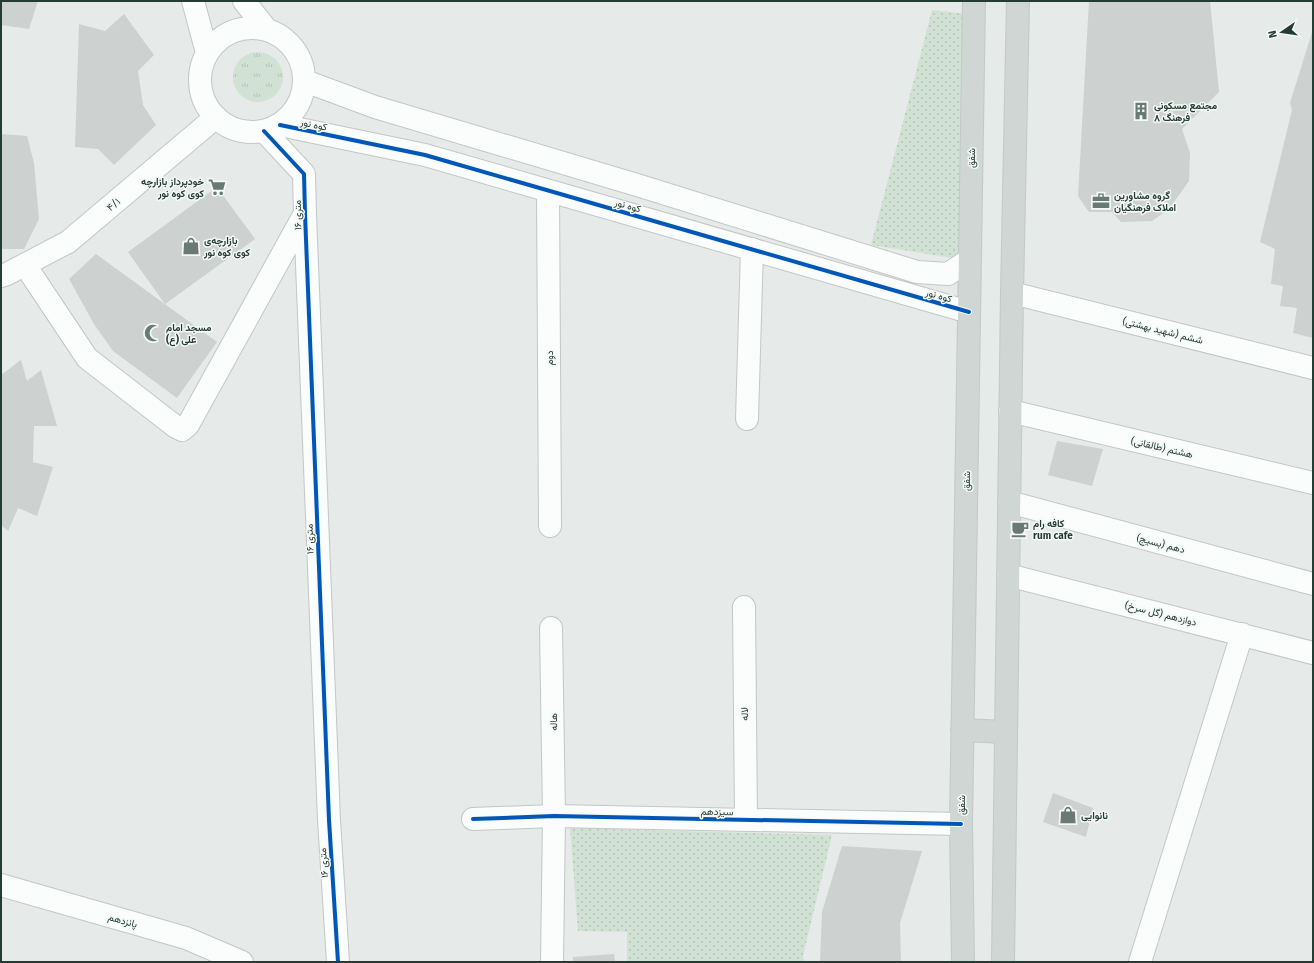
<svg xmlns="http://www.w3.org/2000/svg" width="1314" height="963" viewBox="0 0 1314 963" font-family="'Fira Sans',Vazirmatn,sans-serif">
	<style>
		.grass { fill: url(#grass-tufts) }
		.park { fill: url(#park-dots) }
		.building { fill: #cdd1cf }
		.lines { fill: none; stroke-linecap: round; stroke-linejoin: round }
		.minor-casing { stroke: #c3c7c5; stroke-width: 24 }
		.major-casing { stroke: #c2c9c7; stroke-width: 24 }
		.minor { stroke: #fbfcfc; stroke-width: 22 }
		.major { stroke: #cfd6d4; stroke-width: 22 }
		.cycleway-casing { stroke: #f4f9f6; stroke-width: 6 }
		.cycleway { stroke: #0057b8; stroke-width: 4 }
		.labels { text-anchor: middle; stroke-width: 3; stroke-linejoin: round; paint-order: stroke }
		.poi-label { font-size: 10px; font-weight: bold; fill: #253c35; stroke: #f4f9f6; text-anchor: start }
		.street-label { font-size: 10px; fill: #253c35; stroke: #f4f9f6 }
	</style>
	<defs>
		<pattern id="grass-tufts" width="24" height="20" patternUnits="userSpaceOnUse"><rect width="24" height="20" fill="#d1e2d5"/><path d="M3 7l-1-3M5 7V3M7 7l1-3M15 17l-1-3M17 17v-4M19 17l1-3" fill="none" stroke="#b3c3b7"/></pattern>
		<pattern id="park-dots" width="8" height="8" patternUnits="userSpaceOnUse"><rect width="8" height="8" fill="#d1e2d5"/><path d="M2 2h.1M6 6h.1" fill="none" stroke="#b3c3b7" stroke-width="1.8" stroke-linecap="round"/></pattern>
	</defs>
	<rect width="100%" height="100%" fill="#e6eae8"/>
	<path class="grass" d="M233 77a25 25 0 1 1 50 0a25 25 0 1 1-50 0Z"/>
	<path class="park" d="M932 10 967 14 959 259 871 245Z
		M570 828 832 835 803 956 804 962H627V932L578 931Z"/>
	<path class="building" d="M1 1H38L29 29 1 25Z
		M1089 1H1210L1219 92 1182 129 1190 153 1189 181 1169 209 1152 221 1121 222 1112 212H1089L1078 196Z
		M124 14 154 55 138 71 143 105 156 125 114 165 98 149 75 147 79 24 105 31Z
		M1313 29V338L1293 333 1297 308 1280 306 1283 286 1271 284 1275 249 1260 242 1292 110 1290 103Z
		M1 134 27 136 34 163 39 219 24 249H1Z
		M217 187 255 239 165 304 128 252Z
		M96 254 217 342 177 398 113 351 94 324 69 279Z
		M21 360 27 381 41 370 57 426H34L33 462 53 467 37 516 18 508 8 531 1 525V375Z
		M1057 441 1103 449 1092 486 1048 475Z
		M1053 793 1093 808 1086 837 1043 822Z
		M842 846 922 851 900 923 901 962H820L822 912Z
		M614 954 615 962H573V957Z"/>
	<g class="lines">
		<g class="minor-casing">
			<path id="minor" d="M193 1 207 53
				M244 1 267 30
				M200 80a52 52 0 1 1 104 0a52 52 0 1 1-104 0Z
				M305 81 375 107 637 185 917 272 948 274 969 260
				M280 125 425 155 969 312
				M264 131 304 174 305 214 329 820 338 962
				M548 191 550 526
				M25 265 87 358 176 427 182 430 188 425 304 215
				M1 276 7 274 68 242 216 117
				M1012 293 1313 368
				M1010 411 1313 483
				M747 419 752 249
				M1009 502 1313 584
				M1008 575 1313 653
				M744 607 746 820
				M551 628 554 816 552 962
				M473 819 554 816 961 824
				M1 885 186 938 242 962
				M1140 962 1242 634"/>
		</g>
		<g class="major-casing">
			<path id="major" d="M962 730 1006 732
				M963 962 961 824 974 1
				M1003 962 1012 293 1018 1"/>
		</g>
		<use href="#minor" class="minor"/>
		<use href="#major" class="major"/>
		<g class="cycleway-casing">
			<path id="cycleway" d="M280 125 425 155 969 312
				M264 131 304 174 305 214 329 820 338 962
				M473 819 554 816 961 824"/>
		</g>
		<use href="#cycleway" class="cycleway"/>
	</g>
	<defs>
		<g id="building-bare" transform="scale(1.38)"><path d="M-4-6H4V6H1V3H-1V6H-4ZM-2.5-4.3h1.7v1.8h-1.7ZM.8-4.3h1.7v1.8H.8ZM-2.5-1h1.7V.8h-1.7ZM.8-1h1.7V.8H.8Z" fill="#697974" stroke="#f4f9f6" stroke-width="2.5" paint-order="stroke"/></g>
		<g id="supermarket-bare" transform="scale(1.38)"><path d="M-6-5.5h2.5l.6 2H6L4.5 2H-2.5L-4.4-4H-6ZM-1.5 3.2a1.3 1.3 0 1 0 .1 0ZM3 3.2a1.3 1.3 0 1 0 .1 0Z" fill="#697974" stroke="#f4f9f6" stroke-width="2.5" paint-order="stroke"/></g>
		<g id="office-bare" transform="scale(1.38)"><path d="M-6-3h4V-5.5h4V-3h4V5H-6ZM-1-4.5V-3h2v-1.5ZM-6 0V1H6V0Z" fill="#697974" stroke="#f4f9f6" stroke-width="2.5" paint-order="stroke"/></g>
		<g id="shop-bare" transform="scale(1.38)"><path d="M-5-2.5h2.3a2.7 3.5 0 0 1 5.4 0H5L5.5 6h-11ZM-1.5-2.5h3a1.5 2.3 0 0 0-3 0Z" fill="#697974" stroke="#f4f9f6" stroke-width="2.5" paint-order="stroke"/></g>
		<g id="mosque-bare" transform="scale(1.38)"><path d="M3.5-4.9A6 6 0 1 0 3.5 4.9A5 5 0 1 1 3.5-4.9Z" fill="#697974" stroke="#f4f9f6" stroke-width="2.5" paint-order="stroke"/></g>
		<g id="cafe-bare" transform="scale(1.38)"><path d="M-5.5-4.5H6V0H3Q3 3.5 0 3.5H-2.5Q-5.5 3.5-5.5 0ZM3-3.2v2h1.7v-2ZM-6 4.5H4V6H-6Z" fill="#697974" stroke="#f4f9f6" stroke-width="2.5" paint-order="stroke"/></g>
	</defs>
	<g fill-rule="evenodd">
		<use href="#building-bare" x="1141" y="111"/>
		<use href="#supermarket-bare" x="217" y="187"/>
		<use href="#office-bare" x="1101" y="201"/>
		<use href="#shop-bare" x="191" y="246"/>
		<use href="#mosque-bare" x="153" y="333"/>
		<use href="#cafe-bare" x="1020" y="529"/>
		<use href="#shop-bare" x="1068" y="815"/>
	</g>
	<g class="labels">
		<g class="poi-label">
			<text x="1154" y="109">مجتمع مسکونی<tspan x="1154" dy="12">فرهنگ ۸</tspan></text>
			<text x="204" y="185" text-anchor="end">خودپرداز بازارچه<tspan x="204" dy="12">کوی کوه نور</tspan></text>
			<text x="1114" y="199">گروه مشاورین<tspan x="1114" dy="12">املاک فرهنگیان</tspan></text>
			<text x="204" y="244">بازارچه‌ی<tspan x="204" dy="12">کوی کوه نور</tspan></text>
			<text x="166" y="331">مسجد امام<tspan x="166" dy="12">علی (ع)</tspan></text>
			<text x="1033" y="527">کافه رام<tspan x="1033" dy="12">rum cafe</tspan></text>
			<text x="1081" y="819">نانوایی</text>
		</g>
		<g class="street-label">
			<text transform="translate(314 124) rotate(12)" y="4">کوه نور</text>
			<text transform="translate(971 158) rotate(-89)" y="4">شفق</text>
			<text transform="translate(113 204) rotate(-40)" y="4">۴/۱</text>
			<text transform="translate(628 205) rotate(16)" y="4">کوه نور</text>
			<text transform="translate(297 215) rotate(-91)" y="4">۱۶ متری</text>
			<text transform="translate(939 295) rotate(16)" y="4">کوه نور</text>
			<text transform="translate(1163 330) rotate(14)" y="4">ششم (شهید بهشتی)</text>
			<text transform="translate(549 358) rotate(-90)" y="4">دوم</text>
			<text transform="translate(1162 447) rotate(13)" y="4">هشتم (طالقانی)</text>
			<text transform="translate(966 481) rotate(-89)" y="4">شفق</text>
			<text transform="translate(309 539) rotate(-92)" y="4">۱۶ متری</text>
			<text transform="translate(1161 543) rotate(15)" y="4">دهم (بسیج)</text>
			<text transform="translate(1161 613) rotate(14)" y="4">دوازدهم (گل سرخ)</text>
			<text transform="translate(744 714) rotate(-91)" y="4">لاله</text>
			<text transform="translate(553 722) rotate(-91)" y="4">هاله</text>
			<text transform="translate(961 805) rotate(-89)" y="4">شفق</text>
			<text transform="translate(717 811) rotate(1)" y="4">سیزدهم</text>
			<text transform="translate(323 863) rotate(-94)" y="4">۱۶ متری</text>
			<text transform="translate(123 920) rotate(16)" y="4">پانزدهم</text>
		</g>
	</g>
	<rect width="1314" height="963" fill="none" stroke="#253c35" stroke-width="4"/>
	<g transform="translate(1282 32) rotate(257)" stroke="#f4f9f6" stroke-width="3" paint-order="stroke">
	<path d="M0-3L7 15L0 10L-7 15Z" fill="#253c35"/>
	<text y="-6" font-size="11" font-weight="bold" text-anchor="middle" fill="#253c35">N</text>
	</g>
</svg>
